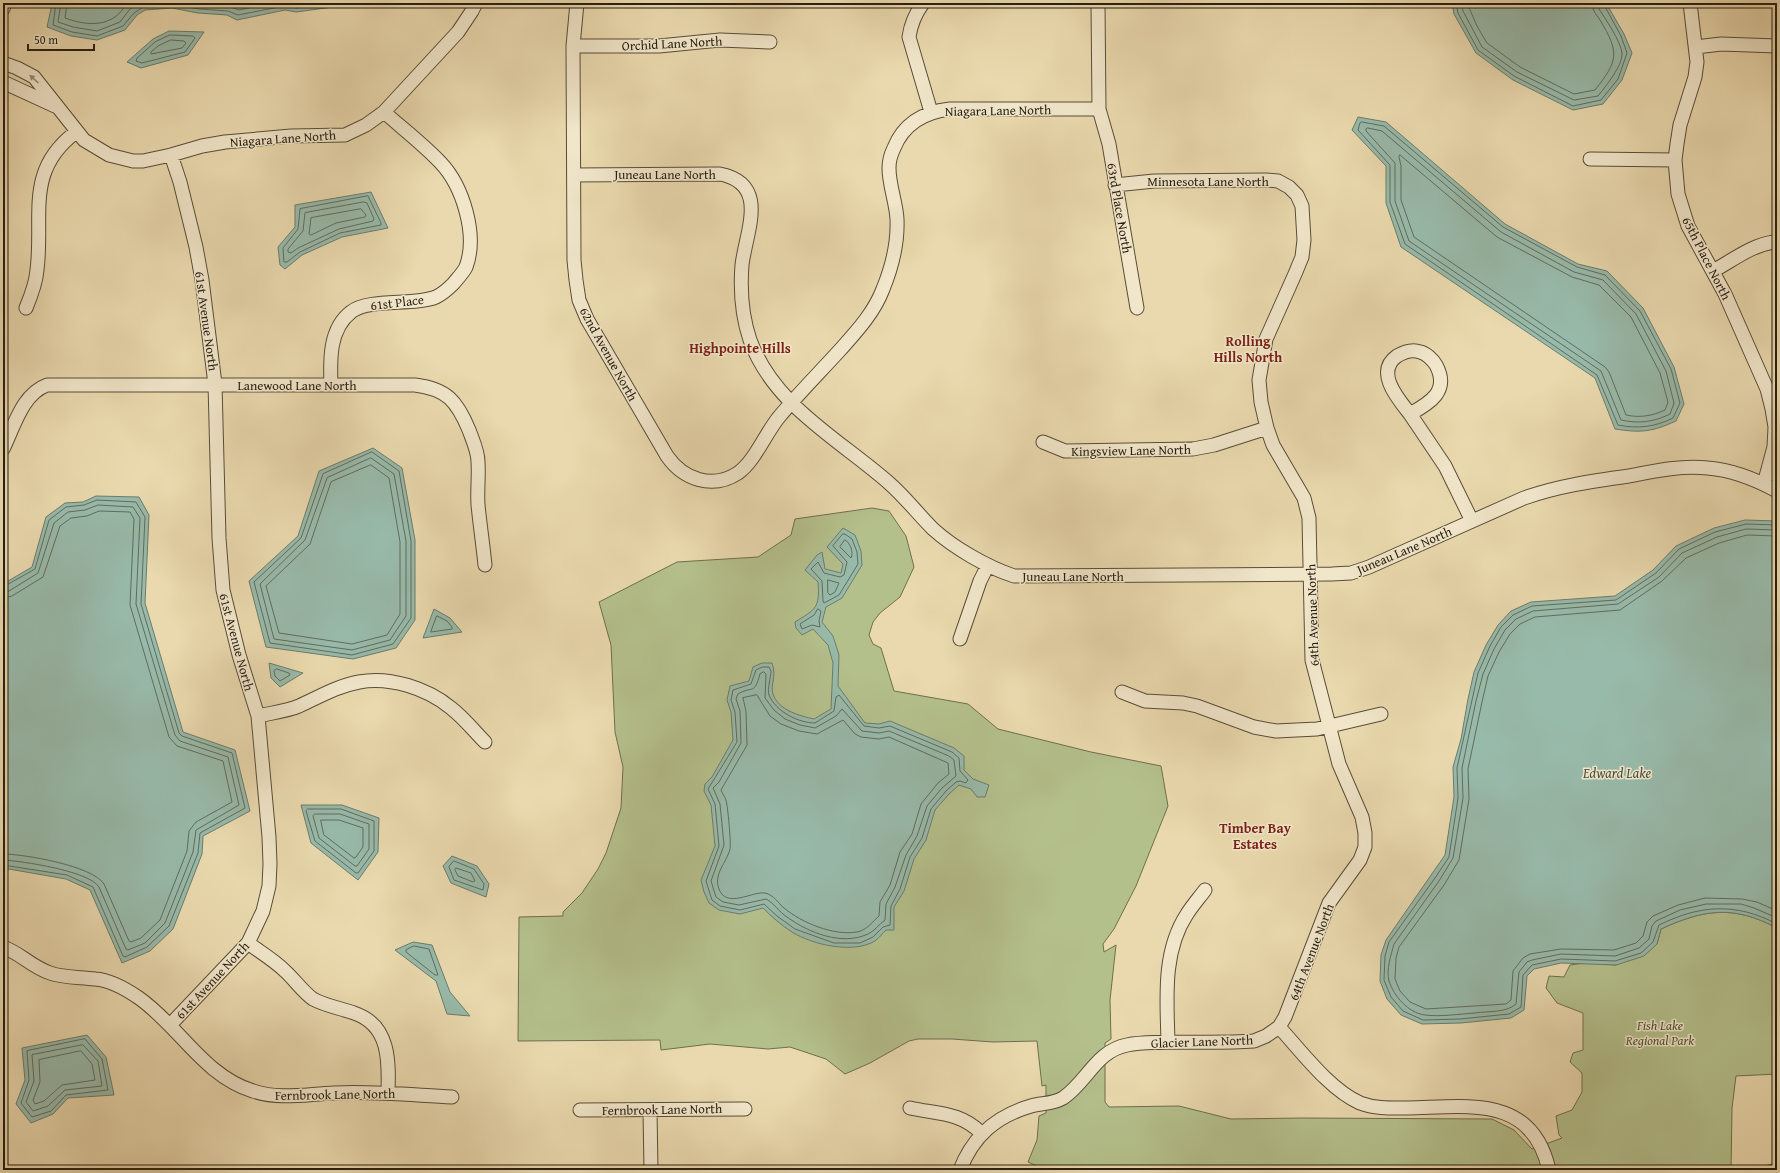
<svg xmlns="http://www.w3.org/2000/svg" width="1780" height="1173" viewBox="0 0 1780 1173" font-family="'Gentium Book Plus',serif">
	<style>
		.green { fill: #b4c08c; stroke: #6e6f4e }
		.water { fill: #98baaa; stroke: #6b7c6d }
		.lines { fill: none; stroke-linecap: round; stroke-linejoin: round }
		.shore { stroke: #606c5e; stroke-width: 1 }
		.minor-casing { stroke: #584d38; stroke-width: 15 }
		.minor { stroke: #f1e6ca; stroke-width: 13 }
		.oneway { fill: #968c77 }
		.labels { text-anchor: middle; stroke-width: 3; stroke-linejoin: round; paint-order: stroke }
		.street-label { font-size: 13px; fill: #271e11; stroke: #f1e6ca }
		.park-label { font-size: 13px; font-style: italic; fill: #514f36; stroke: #f1e6ca }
		.neighbourhood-label { font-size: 14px; font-weight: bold; fill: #7a1f14; stroke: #f1e6ca }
		.water-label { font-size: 14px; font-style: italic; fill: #494d3f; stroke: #f1e6ca }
	</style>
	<rect width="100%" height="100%" fill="#ead9ae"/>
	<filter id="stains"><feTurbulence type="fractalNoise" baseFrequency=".005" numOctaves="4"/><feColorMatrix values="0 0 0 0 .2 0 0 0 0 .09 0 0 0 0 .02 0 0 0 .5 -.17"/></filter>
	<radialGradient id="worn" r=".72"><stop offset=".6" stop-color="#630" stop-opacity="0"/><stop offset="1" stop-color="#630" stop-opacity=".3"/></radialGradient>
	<path class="green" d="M872 508 889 511 906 536 914 567 900 597 880 613 873 622 869 635 873 644 881 648 894 691 968 704 998 729 1091 752 1161 766 1168 806 1136 886 1114 929 1103 944 1104 952 1116 945 1110 1000 1111 1039 1105 1043V1102L1109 1107 1179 1106 1231 1119 1302 1118 1492 1119 1514 1130 1532 1149 1562 1138 1559 1135 1556 1116 1572 1110 1582 1092V1073L1570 1062 1573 1053 1583 1050V1013L1557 1003 1546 988 1549 976 1564 977 1570 965 1584 963 1616 965 1657 944 1661 929C1704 909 1734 905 1777 928V1074L1736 1076 1732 1108 1731 1170H1046L1028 1162 1037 1140 1039 1116 1046 1113V1085L1042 1086 1037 1041 993 1042 952 1039H918L909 1041 870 1063 845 1074 826 1059 790 1047 768 1049 710 1044 661 1050 660 1040 518 1041 519 917 563 916V912L582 893 598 869 606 853 621 808 623 767 615 732 611 645 599 602 677 562 758 557 791 535 795 519Z
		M1773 1164 1775 1170H1746Z"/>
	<path class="water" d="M54 3H363L296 12 285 10 237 20 227 15 198 13 172 8 145 10 137 15 125 30 97 40 71 36 47 27 52 4Z
		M1452 3H1606L1624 34 1632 53 1622 80 1603 104 1573 110 1513 80 1476 53 1454 14Z
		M169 31 204 32 188 55 141 68 127 62 153 39Z
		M1358 117 1386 122 1505 224 1578 264 1607 271 1643 308 1674 367 1684 404 1676 421C1652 432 1641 433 1615 429L1595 378 1401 247 1386 203V166L1352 130Z
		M371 192 388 228 342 237 302 255 285 269 280 265 278 247 295 227V205Z
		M373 448 402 468 415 540V620L396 648 353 659 266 647 249 581 298 536 319 471Z
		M96 496 139 497 149 515 145 603 183 732 235 750 250 811 203 836 202 854 173 929 150 951 122 963 90 890 66 879 3 868V584L32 567 46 517 65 503 83 502Z
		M1745 520 1777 521V928C1734 905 1704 909 1661 929L1657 944 1644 956 1616 965 1561 963 1534 969 1527 976 1524 1010 1511 1018 1461 1023 1422 1024 1401 1015 1387 999 1380 981 1381 955 1386 940 1445 855 1454 797 1453 767 1461 739 1468 699 1474 672 1486 645 1498 625 1511 611 1531 602 1615 596 1653 570 1676 546 1714 528Z
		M843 528 855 535 861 551 862 565 842 598 826 607 822 622 833 636 839 655 838 686 865 723 879 724 890 721 954 748 964 756V770L973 779 989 785 985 797H977L971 789 959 785 949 794 935 810 926 840 914 859 904 891 894 907V930H886C883 933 879 938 875 941 853 954 813 945 792 932 781 925 772 917 763 908L740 914 719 910 709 903 704 892 701 880 715 846 711 805 704 791 705 784 712 777 733 740 731 712 727 700 730 686 749 681 753 667 762 663H772C777 676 770 685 773 694 778 710 800 716 814 719L831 709 833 663 828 645 813 629 802 635 796 628 795 622C816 609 820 608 818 582L805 570 817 555 822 552 825 569 841 573 843 564 827 547Z
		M434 609 450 618 462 632 423 638Z
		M269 663 303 673 280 687 271 678Z
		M301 805H342L379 818 378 852 358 880 311 843Z
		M452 856 477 866 489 884 486 897 451 883 443 866Z
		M413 942 432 945 450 992 470 1016 447 1014 436 981 395 950Z
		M87 1035 106 1057 114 1095 68 1098 53 1114 31 1123 16 1104 25 1080 22 1048Z"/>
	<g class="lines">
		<path class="shore" d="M56 3 53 25 72 32 97 36 123 26 134 13 145 6 172 4 199 9 228 11 238 15 284 6 296 8 329 3
			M61 3 58 22 73 27 97 31 120 22 130 9 139 3
			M67 3 65 18C82 24 100 27 115 17 120 14 124 7 128 3
			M193 3 228 6 239 10 272 3
			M1456 3 1458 13 1478 50 1514 76 1573 106 1601 100 1618 79 1627 53 1621 36 1603 3
			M1461 3 1463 11 1482 47 1517 72 1574 100 1598 96C1606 86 1623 65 1622 53 1621 42 1605 18 1599 9L1598 3
			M1467 3 1477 26 1487 43 1520 67 1574 94 1595 90C1618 61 1620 53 1600 20 1596 14 1592 10 1592 3
			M170 35 193 36 195 38 185 52 142 63 136 61 137 58 155 42Z
			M171 40 184 41 186 43 182 48 151 54V52L158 46Z
			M1362 122 1384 126 1503 227 1577 267 1605 275 1640 311 1671 369 1680 403 1673 418C1655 427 1638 429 1618 425L1597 375 1405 244 1390 202V165L1358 130 1360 123Z
			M1368 128 1382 131 1501 232 1574 272 1603 280 1636 314 1666 371 1674 403 1670 414C1654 422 1639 424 1621 420L1601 371 1409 241 1395 201V163L1366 131V129Z
			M1400 155 1497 237 1572 277 1599 285 1631 317 1660 373 1668 402 1665 410C1652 416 1640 418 1626 415L1609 372 1605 367 1414 237 1401 200V166L1399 157Z
			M368 196 381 223V225L340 233 300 252 287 262H284L283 248 298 229 300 209Z
			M364 202 367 203 374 219 373 221 339 229 298 248 291 253 288 252V249L303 231 305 213Z
			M361 209 366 215 365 217 336 223 311 235 309 234 311 218Z
			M372 452 399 471 411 541V618L393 644 352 655 270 643 254 582 301 538 323 474Z
			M371 458 394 474 406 541V616L390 640 352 650 274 639 260 584 305 540 327 478Z
			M371 465 389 478 400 542V614L387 635 352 644 279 633 266 586 310 544 331 482Z
			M1777 525 1746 524 1715 532 1679 549 1656 573 1616 600 1532 606 1513 615 1501 627 1490 646 1478 673 1457 768 1458 798 1449 857 1435 878 1389 942 1385 956 1384 980 1391 997 1403 1011 1423 1020 1460 1019 1509 1014 1521 1007 1523 975 1532 965 1561 959 1615 961 1641 953 1653 942 1659 925C1700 905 1735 902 1777 924
			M1777 530 1746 529 1717 537 1682 553 1659 577 1618 604 1533 611 1516 619 1505 630 1494 649 1483 674 1476 701 1462 768 1463 798 1453 858 1439 881 1394 944C1391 955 1386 970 1389 981 1394 996 1408 1013 1425 1015 1441 1017 1459 1014 1475 1013 1488 1011 1506 1013 1516 1004L1519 972 1527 962 1532 960 1561 954 1615 956 1639 948 1649 939 1652 926 1656 921 1680 910 1706 904H1741L1754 908 1777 918
			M843 534H845L852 539 857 552 858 564 839 595 824 603 823 601 822 581 811 569 818 562 824 573 840 577 844 575 847 562 833 546Z
			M1777 536 1747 535 1719 543 1686 558 1662 581 1620 610 1535 617 1520 624 1510 634 1499 652 1488 676 1482 702 1468 769 1469 799 1459 860 1444 885 1399 947 1396 958 1395 979 1400 991 1410 1002 1426 1009 1506 1004 1511 1000 1513 971 1523 958 1530 954 1561 949 1614 950 1636 943 1643 936 1647 922 1653 916 1678 905 1705 898 1742 899 1757 902 1777 911
			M845 540C850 542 854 553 851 558L840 547Z
			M828 580 839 583 835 592 830 595 828 593Z
			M3 587 35 569 49 520 66 507 84 505 97 500 136 502 145 517 141 604 179 733 182 736 232 753 245 808 200 833 198 853 169 926 147 947 125 957 123 956 93 887 67 875 3 865
			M3 592 9 591 38 573 54 523 68 512 85 510 98 505 133 507 140 518 136 604 175 735 180 741 228 757 239 805 196 830 193 852 165 923 145 943 128 950 126 949 99 887C89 871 22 861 3 860
			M3 598 12 596 43 577 60 526 71 518 87 516 99 511 130 512 134 519 130 605 169 737 177 746 223 761 232 802 196 822 189 831 187 851 160 920 141 938 131 942 129 941 104 884C93 866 24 854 3 854
			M818 609 821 611 819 621 820 627 812 625 802 629 800 624 814 615Z
			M437 616 447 621 452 627V629L431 632Z
			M763 667H769L771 671C771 677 767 689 769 695 776 712 799 723 815 723L834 711 836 697 839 695 864 726 879 728 890 726 952 752 959 758 960 771 968 780 966 783 960 781 956 782 946 791 931 809 922 838 910 857 900 889 891 906 890 925 883 927 873 937 860 943H834L795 929 777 916 764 904 740 910 720 906 712 900 706 881 719 846 715 804 708 789 737 742 735 712 731 700 733 690 751 684 756 670Z
			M277 669 289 673 290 675 280 681 275 676 274 671Z
			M764 672 766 674 765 698 774 710 785 719 800 725 815 728 836 716 842 709 862 731 879 733 889 731 949 756 954 760 956 776 942 788 927 806 917 836 906 855 895 887 886 904 885 920C879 924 875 931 868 934 842 946 809 933 787 917 779 912 774 903 766 899L739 905 723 902 716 897 711 881 724 845 720 804 713 788 719 782 741 743 740 711 736 699 738 694C753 685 754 696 760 674Z
			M757 695 770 716 781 724 799 731 817 734 843 720 855 734 861 737 879 739 889 737 948 763 949 774 938 783 921 804 912 834 900 852 890 885 880 902 879 916C872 922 867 930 857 932 834 936 802 923 784 908 778 903 774 895 765 893 753 891 726 909 719 889 713 874 727 862 730 849 731 841 728 808 726 800 725 797 722 793 721 790L747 745 746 711 743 698Z
			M308 809H341L374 821V851L358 873H356L315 841 306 811Z
			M315 814H340L369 824V849L357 866H355L319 838 313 816Z
			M321 820H339L363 828V847L356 857 354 858 324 835Z
			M454 861 474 869 484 884 483 890 454 880 449 867Z
			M456 868 471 873 475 881 473 882 458 876 455 870Z
			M414 946 429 949 438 975H435L406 952V950Z
			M85 1039 102 1059 108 1090 66 1095 51 1111 32 1117 21 1103 29 1080 27 1051Z
			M83 1045 98 1061 102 1086 65 1090 48 1106 33 1111 26 1102 34 1081 32 1055Z
			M81 1051 92 1064 95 1080 62 1085 44 1101 35 1104 33 1100 40 1082 39 1060Z"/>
		<g class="minor-casing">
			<path id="minor" d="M577 3 573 46 574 260 576 280 579 300 587 319 667 456C683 479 712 490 738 473 755 461 765 434 779 417 798 394 819 373 840 350 856 332 874 313 883 289 892 267 898 243 897 219 896 202 889 185 889 168 889 162 891 154 894 148 904 123 924 112 950 109H1099
				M923 3C915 14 911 23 909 37L931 112
				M1098 3 1099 109 1109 144 1137 308
				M1690 3 1697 62 1695 77 1680 125 1677 144 1675 160 1678 194 1688 226 1725 294 1767 389 1772 409 1775 427 1774 447 1764 484
				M3 9 5 3
				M573 46H659L720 40 770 42
				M1696 47 1721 44 1777 46
				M3 63 17 68 34 77 84 140 109 155 133 161H143L171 155 202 146 225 142 291 136 345 135 366 125 384 112 458 32 472 11 476 3
				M3 82 55 106
				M1590 159 1675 160
				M574 175 720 174C770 184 746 231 742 265 740 290 742 316 750 340 774 406 839 439 889 483 905 497 918 514 933 529 954 548 987 567 1014 576L1332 574 1351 573 1369 567 1524 498C1558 486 1593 481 1629 476 1654 471 1681 465 1708 468 1732 470 1755 479 1777 491
				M1713 271C1733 260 1752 245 1774 242
				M26 308C31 296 36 283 37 270 44 216 24 171 76 132
				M331 385C330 360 329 329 351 312 368 298 414 306 436 297 442 294 449 288 453 284 457 279 463 273 466 267 478 235 463 186 440 162 423 144 402 128 384 112
				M1410 414C1399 400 1374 372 1397 356 1404 352 1412 349 1420 352 1426 353 1433 360 1436 365 1450 391 1430 403 1410 414L1445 466 1472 521
				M1043 442 1065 451 1193 449 1214 445 1267 428
				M3 449C14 427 22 394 47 385H415C447 389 457 401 469 430 473 441 478 451 478 462 479 476 477 491 478 505 480 525 483 545 485 565
				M960 639 980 581 988 565
				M1122 692 1145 701 1183 703 1197 706 1254 727 1276 731 1317 729 1381 714
				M258 716C271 713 287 711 299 706 319 697 337 686 359 682 389 676 427 688 451 708 464 718 474 731 485 742
				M248 943C260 952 274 960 285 971 294 979 303 992 313 999 326 1006 340 1008 354 1013 390 1025 389 1061 388 1093
				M3 947C20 953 32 967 50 973 64 978 80 977 95 979 111 980 126 989 139 998 179 1026 204 1076 253 1091 280 1100 306 1094 334 1093 373 1091 412 1095 452 1097
				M170 1025 248 943 263 911 269 886 270 864 269 837 258 716 239 655 223 590 219 538 215 384 202 280 196 247 180 182 171 155
				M1279 1027C1301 1051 1330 1090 1360 1103 1376 1109 1392 1108 1408 1108 1468 1107 1532 1094 1549 1170
				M1168 1042C1167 1000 1162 952 1187 914 1192 906 1199 898 1205 890
				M910 1108C937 1114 961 1112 981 1133
				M580 1110 745 1109
				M650 1110 651 1170
				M960 1170C973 1136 996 1116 1031 1106 1041 1103 1053 1104 1063 1098 1087 1082 1096 1051 1127 1045 1141 1042 1155 1043 1169 1042 1198 1042 1226 1043 1254 1041L1266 1036 1279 1027 1285 1017 1329 903 1360 860 1365 847V833L1362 817 1339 764 1312 660 1309 518 1304 498 1273 445 1267 428 1261 402 1259 380 1266 339 1295 274 1302 257 1304 240 1302 206 1297 195 1289 187 1278 181 1266 180 1154 181 1115 185"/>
		</g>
		<use href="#minor" class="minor"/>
	</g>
	<defs><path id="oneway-solid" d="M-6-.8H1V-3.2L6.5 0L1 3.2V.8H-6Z"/></defs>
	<use class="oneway" href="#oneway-solid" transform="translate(34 79) rotate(-138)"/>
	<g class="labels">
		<g class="street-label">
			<text transform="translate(672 43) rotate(-3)" y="5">Orchid Lane North</text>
			<text transform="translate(998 110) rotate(-1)" y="5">Niagara Lane North</text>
			<text transform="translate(283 138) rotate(-4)" y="5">Niagara Lane North</text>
			<text x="665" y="179">Juneau Lane North</text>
			<text x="1208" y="186">Minnesota Lane North</text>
			<text transform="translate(1120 208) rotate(80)" y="5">63rd Place North</text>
			<text transform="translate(1707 258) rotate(63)" y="5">65th Place North</text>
			<text transform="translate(397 302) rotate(-7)" y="5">61st Place</text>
			<text transform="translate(207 321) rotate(82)" y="5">61st Avenue North</text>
			<text transform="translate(609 354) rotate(61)" y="5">62nd Avenue North</text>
			<text x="297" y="390">Lanewood Lane North</text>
			<text transform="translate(1131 450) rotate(-1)" y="5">Kingsview Lane North</text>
			<text transform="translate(1404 550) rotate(-23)" y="5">Juneau Lane North</text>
			<text x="1073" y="581">Juneau Lane North</text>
			<text transform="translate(1312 615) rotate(-92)" y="5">64th Avenue North</text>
			<text transform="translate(237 642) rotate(75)" y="5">61st Avenue North</text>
			<text transform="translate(1311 952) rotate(-69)" y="5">64th Avenue North</text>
			<text transform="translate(212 980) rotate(-47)" y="5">61st Avenue North</text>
			<text transform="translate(1202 1041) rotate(-2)" y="5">Glacier Lane North</text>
			<text transform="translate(335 1094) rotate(-1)" y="5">Fernbrook Lane North</text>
			<text transform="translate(662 1109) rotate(-1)" y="5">Fernbrook Lane North</text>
		</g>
		<g class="park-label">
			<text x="1660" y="1030">Fish Lake<tspan x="1660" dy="15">Regional Park</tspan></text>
		</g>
		<g class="neighbourhood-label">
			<text x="1248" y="346">Rolling<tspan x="1248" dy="16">Hills North</tspan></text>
			<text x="740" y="353">Highpointe Hills</text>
			<text x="1255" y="833">Timber Bay<tspan x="1255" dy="16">Estates</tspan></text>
		</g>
		<g class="water-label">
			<text x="1617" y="778">Edward Lake</text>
		</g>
	</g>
	<rect width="1780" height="1173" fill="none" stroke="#ead9ae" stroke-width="16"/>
	<rect x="4" y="4" width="1772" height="1165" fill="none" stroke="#271e11" stroke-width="2"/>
	<rect x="8" y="8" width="1764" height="1157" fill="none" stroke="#271e11"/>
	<path d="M28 44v6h66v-6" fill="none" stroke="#271e11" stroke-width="2"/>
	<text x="34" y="44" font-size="12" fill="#271e11" stroke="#f1e6ca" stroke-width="3" paint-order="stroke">50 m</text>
	<rect width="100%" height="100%" filter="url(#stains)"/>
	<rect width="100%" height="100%" fill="url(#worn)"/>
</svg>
